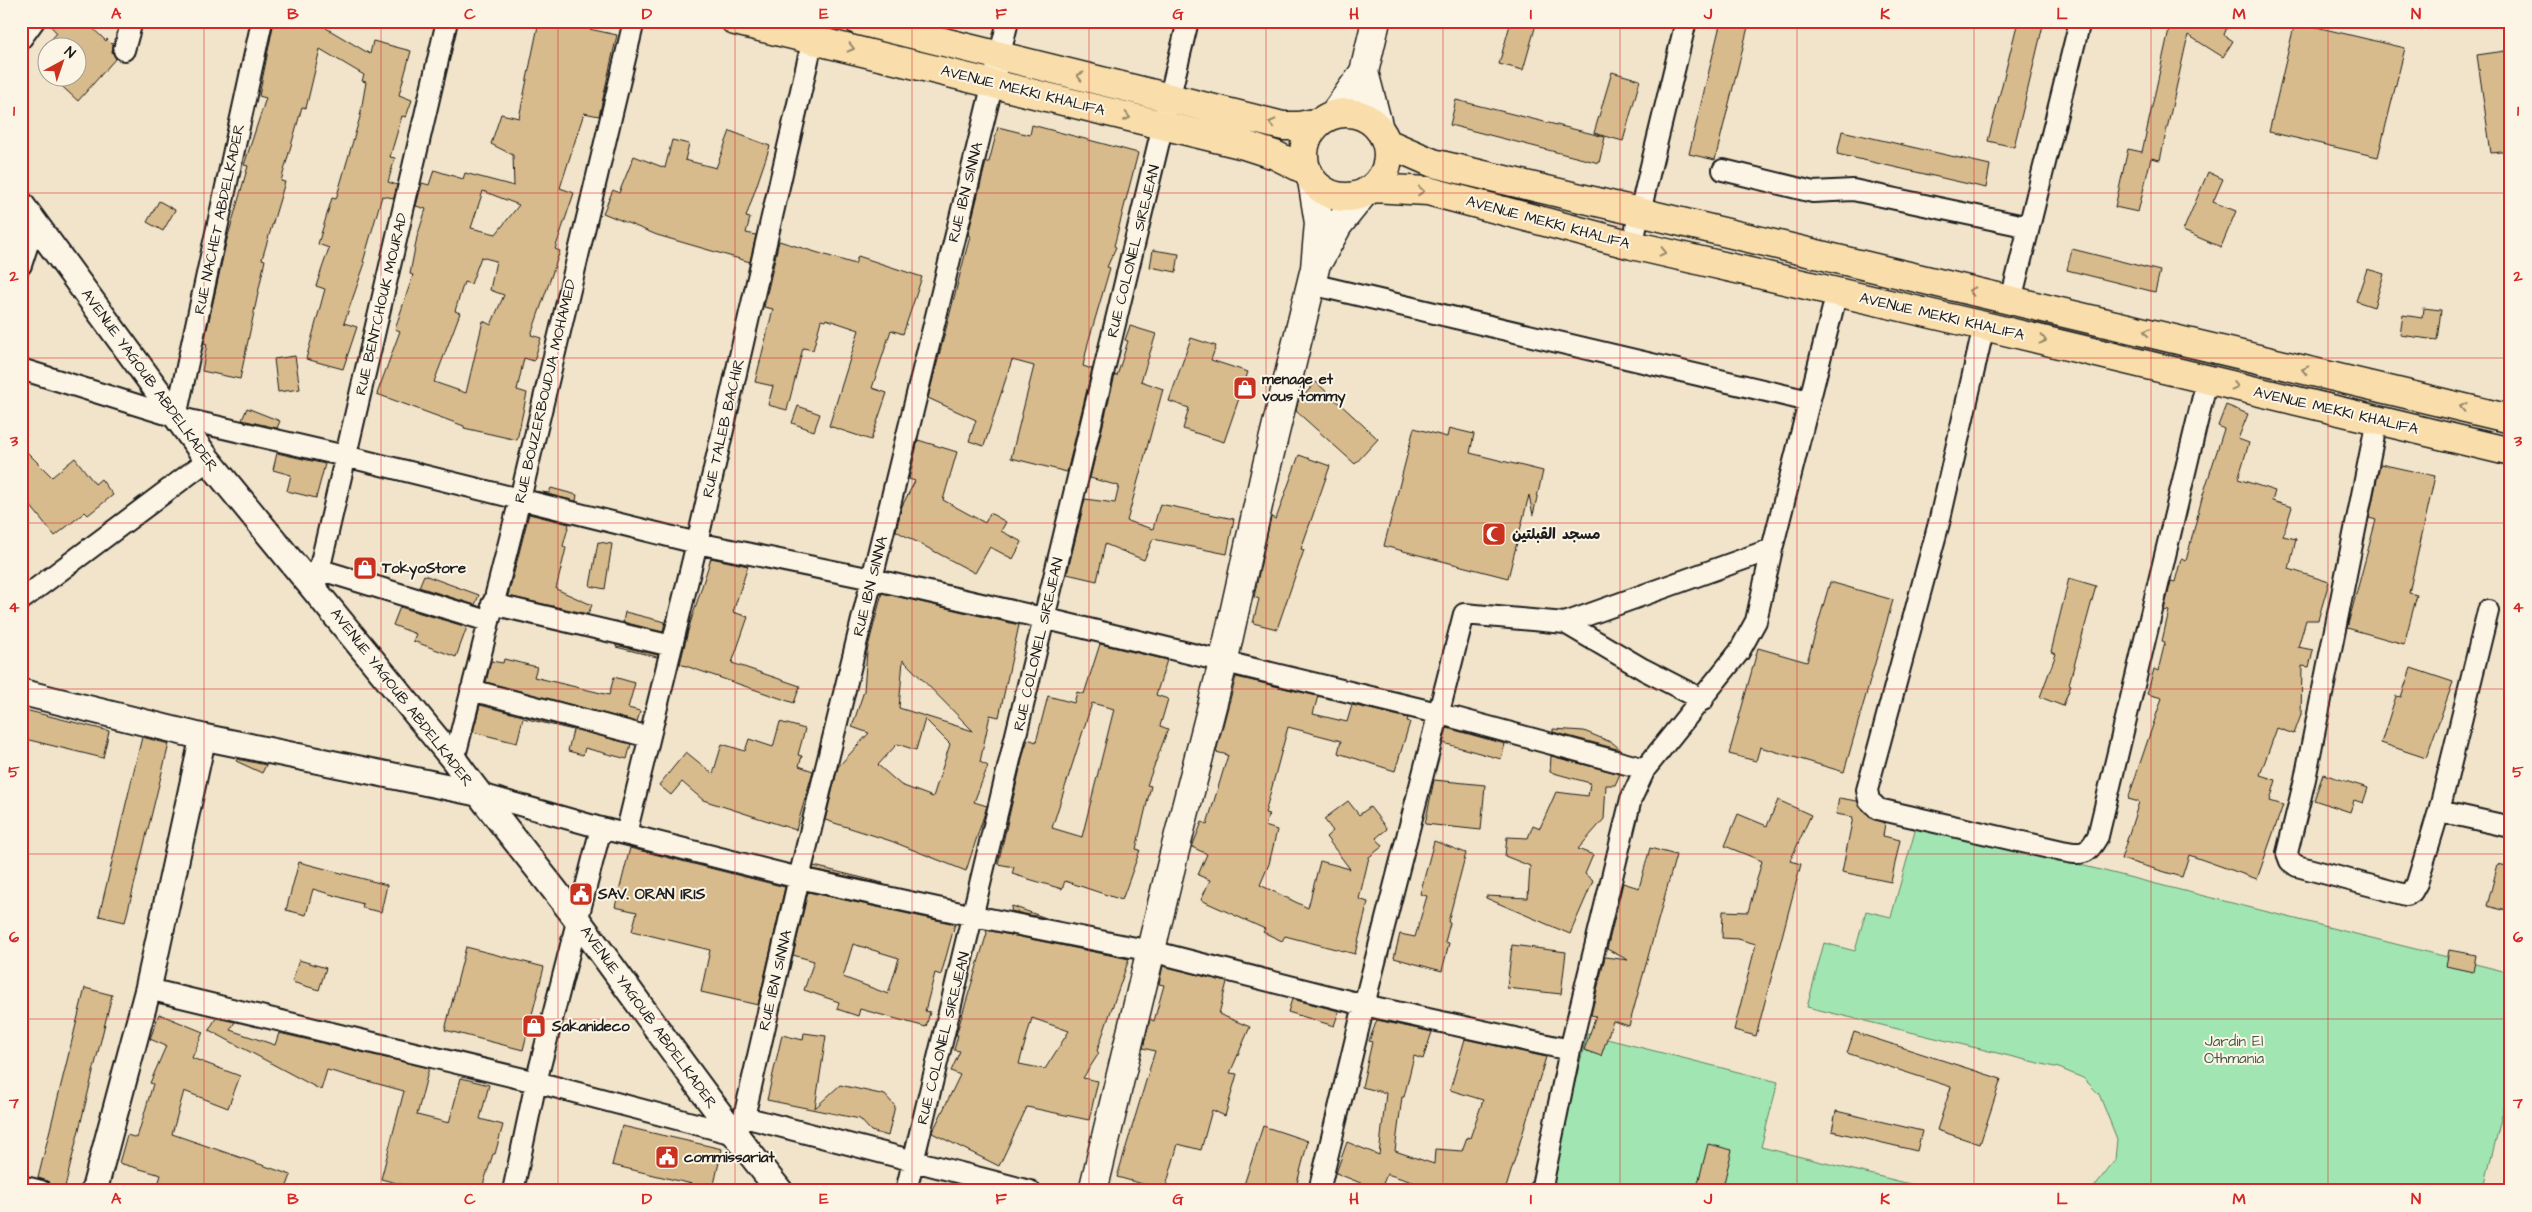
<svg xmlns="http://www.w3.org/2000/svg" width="2532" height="1212" viewBox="0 0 2532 1212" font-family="'Architects Daughter','Playpen Sans Arabic',sans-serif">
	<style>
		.green { fill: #a1e6b2; stroke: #5e8167 }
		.building { fill: #d8bb8c; stroke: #1c1c1c; fill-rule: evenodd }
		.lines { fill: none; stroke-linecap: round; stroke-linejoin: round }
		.minor-casing { stroke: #1c1c1c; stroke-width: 24 }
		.tertiary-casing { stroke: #1c1c1c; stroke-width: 29 }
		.secondary-casing { stroke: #1c1c1c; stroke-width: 31 }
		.primary-casing { stroke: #1c1c1c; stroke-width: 31 }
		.minor { stroke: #fcf5e5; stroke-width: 20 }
		.tertiary { stroke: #fcf5e5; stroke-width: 25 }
		.secondary { stroke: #fcf5e5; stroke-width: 28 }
		.primary { stroke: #f9deab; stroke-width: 28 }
		.oneway { stroke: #96876b }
		.grid { fill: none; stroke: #d62828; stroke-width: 1; stroke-opacity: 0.55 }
		.labels { text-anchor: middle; stroke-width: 4; stroke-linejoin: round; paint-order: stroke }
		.street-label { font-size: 15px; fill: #1c1c1c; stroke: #fcf5e5 }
		.poi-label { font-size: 15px; font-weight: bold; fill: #1c1c1c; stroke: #fcf5e5; text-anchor: start }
		.park-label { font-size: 15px; fill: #445949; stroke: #fcf5e5 }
		.neatline { fill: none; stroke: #d62828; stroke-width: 2 }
		.grid-label { font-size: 16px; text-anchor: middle; font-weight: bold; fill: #d62828 }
	</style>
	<rect width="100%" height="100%" fill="#f1e4ca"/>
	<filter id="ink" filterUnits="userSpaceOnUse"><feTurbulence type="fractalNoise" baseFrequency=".02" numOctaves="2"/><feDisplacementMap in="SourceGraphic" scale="10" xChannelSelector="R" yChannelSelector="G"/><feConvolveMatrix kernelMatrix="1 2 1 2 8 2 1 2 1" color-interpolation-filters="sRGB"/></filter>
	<g filter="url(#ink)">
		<path class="green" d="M1917 824 2511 973V1079L2483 1191H2091L2115 1160 2117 1139 2099 1094 2083 1078 2059 1068 1807 1007 1824 943 1855 951 1866 911 1891 917Z
			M1587 1034 1778 1082 1761 1147 1938 1191H1548Z"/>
		<path class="building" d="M46 21H85L106 41 107 39 113 45 112 52 116 58 78 101 53 78H78V48H44L57 33Z
			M274 21H309L326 26V28L370 54 373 41 411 51 399 95 412 100 406 117 402 116 390 157 395 158 388 182 397 185 394 198 382 196 363 262 365 263 344 323 357 327 343 369 306 359 325 289 316 286 329 248 318 244 332 198 336 199 360 117 366 82 362 81 364 75 320 49 306 108 302 107 281 181 285 182 262 259 265 260 240 379 202 371 207 344 204 343 226 243 248 166 244 165 266 98 259 96Z
			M539 21H552L617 35 599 116 584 113 560 188 574 193 555 249 560 251 531 335 541 338 534 361 524 358 517 390 527 393 517 440 464 428V426L377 394 400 331 395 329 413 275 410 274 417 237 426 209 416 206 422 183 429 185 434 170 463 179 465 173 514 186 513 155 491 144 501 114 519 118ZM483 191 519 205 496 234 471 228ZM481 257 496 261 490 290 504 295 491 325 483 321 466 393 434 382 460 313 455 311 464 282 471 284Z
			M1511 21H1537L1523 70 1499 64Z
			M1721 21 1748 27 1715 160 1689 154Z
			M2018 21H2044L2014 147 1988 141Z
			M2165 21H2229L2224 35 2233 41 2223 57 2188 35 2160 160 2151 158 2138 212 2115 207 2128 149 2142 152 2170 25Z
			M2295 22 2405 48 2378 157 2269 132Z
			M2505 51 2511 87V151L2491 153 2477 55Z
			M1612 72 1640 80 1623 141 1594 133Z
			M1456 100 1605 137 1599 163 1450 125Z
			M1032 125 1138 153 1114 246 1116 247 1107 267 1110 268 1088 343 1083 366 1092 369 1067 472 1011 458 1034 366 1012 360 984 446 969 441 976 420 928 398 970 236 968 235 986 162H989L998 127 1030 135Z
			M730 131 770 146 746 217 750 218 746 233 756 235 750 262 657 235 603 213 613 190 619 193 634 156 665 168 672 140 689 144 685 160 716 168Z
			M1842 131 1990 165 1986 188 1837 154Z
			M2208 172 2223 179 2213 202 2236 211 2221 247 2183 231Z
			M159 201 175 210 163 231 147 222Z
			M779 241 855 264 858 256 922 277 903 334 891 330 872 388 887 393 871 440 829 426 859 330 826 319 825 321 821 320 813 350 803 348 787 410 768 405 773 386 755 382 773 309 764 307Z
			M2072 249 2160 271 2155 292 2067 270Z
			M1153 250 1179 254 1176 272 1150 267Z
			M2367 269 2384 274 2374 307 2356 301Z
			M2423 308 2441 310 2437 340 2400 335 2403 315 2422 318Z
			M1130 326 1156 334 1141 381 1163 389 1127 521 1153 529 1160 504 1234 519 1227 554 1153 539 1144 560 1105 544 1097 581 1067 574 1085 499 1115 503 1119 486 1090 478 1115 375 1117 376 1128 341 1125 340Z
			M1191 338 1216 346 1211 360 1248 372 1224 442 1183 429 1189 408 1169 401Z
			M295 356 300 389 278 392 274 359Z
			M1316 382 1378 439 1355 464 1296 411 1298 402Z
			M2226 405 2248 414 2238 439 2249 443 2238 479 2275 491 2272 501 2292 507 2283 536 2296 539 2289 569 2329 582 2318 620H2306L2298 647 2313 650 2309 667 2302 666 2301 715 2294 734 2277 728 2260 775 2276 780 2270 801 2283 805 2257 879 2189 855 2182 877 2121 859 2139 802 2128 799 2162 698 2147 694 2154 669 2158 671 2165 642 2162 641 2169 611 2164 610 2171 581 2175 582 2181 559 2186 561 2202 498 2224 429 2218 426Z
			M798 406 820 414 814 431 792 423Z
			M247 408 280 421 277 428 242 420Z
			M1414 428 1447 437 1449 428 1474 434 1470 453 1543 471 1533 515 1529 495 1508 578 1384 546Z
			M918 440 957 452 943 500 985 523 990 513 1006 522 1001 531 1022 542 1013 559 990 547 975 573 896 531 902 506 915 481 909 479Z
			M21 446 52 477 75 458 95 484 101 479 113 495 88 515 85 512 55 536 21 494Z
			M277 453 325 464 316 498 287 491 291 475 273 470Z
			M1299 455 1330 466 1301 549 1304 550 1277 629 1253 623 1259 599 1254 597 1271 517 1276 519Z
			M2380 464 2435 476 2409 593 2417 595 2404 644 2347 628 2376 520 2369 518Z
			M551 488 577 495 576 501 534 491 549 493Z
			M529 514 569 524 563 546 566 548 556 589 592 605 588 614 508 596Z
			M598 542 612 544 605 589 590 586Z
			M711 558 748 566 733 612 748 617 732 663 800 686 794 703 680 664 689 627Z
			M424 575 479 595 475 605 419 587Z
			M2069 578 2096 586 2069 684 2071 685 2063 706 2040 697 2056 654 2051 652Z
			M1830 582 1893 600 1844 772 1760 747 1756 761 1729 754 1758 648 1807 662Z
			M882 593 1019 625 999 717 990 715 980 762 988 766 974 802 987 806 966 871 891 841 825 820 838 767 869 733 852 727 864 691 867 651ZM903 660 973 731 899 708ZM925 719 950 744 933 797 901 785 878 765 897 744 916 750Z
			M400 607 467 627 456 657 413 641 416 634 393 625Z
			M625 612 665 622 663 632 623 622Z
			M1100 644 1167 660 1156 695 1168 699 1160 726 1168 729 1147 785 1151 786 1136 849 1140 850 1122 900 1065 881 1062 889 1012 874 1014 867 998 864 1024 751 1028 739 1036 742 1048 696 1074 703 1077 692 1084 694ZM1092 703 1114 709 1082 837 1052 828Z
			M616 645 658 655 657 657 616 647Z
			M504 659 537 667 534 677 609 695 614 677 635 683 628 708 640 711 637 722 486 682 491 661 503 663Z
			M2411 668 2453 682 2426 758 2381 743 2396 696 2401 697Z
			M1236 677 1318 696 1313 714 1347 722 1352 705 1408 718 1407 721 1410 722 1395 771 1338 753 1341 741 1288 727 1265 813 1269 814 1265 826 1277 830 1269 864 1260 885 1308 908 1320 861 1350 869 1326 837 1333 831 1324 819 1348 801 1359 815 1370 807 1387 829 1376 838 1383 846 1369 857 1359 899 1368 902 1355 954 1285 936 1282 941 1263 932 1265 929 1201 900 1210 880 1198 875 1207 854 1192 847 1202 822 1207 824 1228 755 1216 752Z
			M480 705 631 744 627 759 585 748 583 755 568 751 573 730 523 718 517 743 473 732Z
			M21 709 109 731 103 758 21 738Z
			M780 722 805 729 798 755 802 756 799 766 813 771 796 830 703 800 682 782 671 795 659 785 686 752 713 774 722 744 745 751 749 739 773 747Z
			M1447 728 1505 744 1501 759 1443 743Z
			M1553 729 1584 731 1613 743 1621 750 1553 732Z
			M142 737 169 744 125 922 99 916Z
			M1551 756 1620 774 1615 785H1606L1604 819 1578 849 1593 855 1585 874 1593 881 1570 934 1486 898V896L1528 898 1530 866 1505 856 1507 837 1528 838 1533 825 1540 828 1556 792 1588 796 1590 783 1550 772Z
			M237 759 266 765 262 773 236 761Z
			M2323 774 2368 788 2363 803 2354 800 2350 812 2314 800Z
			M1434 780 1485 785 1481 830 1425 824Z
			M1839 798 1857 801 1870 817 1885 823 1883 836 1900 840 1891 882 1842 872 1853 817 1836 814Z
			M1778 800 1811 815 1790 861 1801 864 1756 1036 1734 1030 1756 944 1738 939 1722 938 1723 911 1748 912 1762 861 1725 846 1738 814 1767 826Z
			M1434 841 1466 853 1448 922 1450 923 1445 942 1449 943 1442 971 1394 958 1400 934 1415 937 1427 896 1420 894Z
			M630 848 785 887 758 1005 701 992 710 950 632 931 637 912 615 907Z
			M1650 848 1676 855 1629 1026 1613 1021 1601 1056 1584 1050 1596 1016 1591 1015 1605 957 1628 960 1607 949 1623 883 1639 888Z
			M299 862 387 885 381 912 362 908 363 904 313 889 306 915 286 910Z
			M2498 864 2511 867V912L2487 906Z
			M814 866 883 883V884L813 869Z
			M808 892 955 924 941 975 935 973 925 1011 930 1012 926 1027 860 1009 858 1016 837 1009 839 1002 804 990 814 961 793 955ZM853 944 899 958 888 994 843 977Z
			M1012 906 1049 919 1011 911Z
			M986 930 1129 959 1097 1051 1099 1053 1083 1078 1098 1081 1089 1120 1027 1107 999 1166 932 1133 960 1075 951 1071 960 1051 954 1050 958 1035H956L987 933ZM1032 1018 1069 1031 1045 1069 1019 1064Z
			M1512 945 1566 952 1561 994 1507 988Z
			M466 947 544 967 523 1050 445 1030Z
			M2449 950 2476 955 2473 972 2446 966Z
			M299 960 326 968 319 990 292 982Z
			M1163 966 1227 982 1219 1014 1250 1027 1230 1073 1237 1074 1225 1116 1212 1110 1201 1150 1178 1144 1165 1190 1117 1177 1155 1051 1143 1048 1150 1019 1154 1021 1164 985 1159 984Z
			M85 988 112 995 64 1191H53L49 1182 38 1178Z
			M1292 999 1339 1011 1334 1026 1288 1012Z
			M159 1014 203 1032 192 1058 240 1076 228 1108 184 1091 172 1134 291 1175 285 1191H156L161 1175 119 1163 127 1135 137 1138 153 1084 150 1083 166 1046 150 1039Z
			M216 1018 235 1022 230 1030 275 1045 279 1033 429 1068 417 1115 449 1123 461 1078 489 1085 480 1119 503 1125 495 1154H493L481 1191H427L381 1179 404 1091 327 1070 321 1090 209 1030Z
			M1377 1020 1432 1032 1423 1059 1414 1056 1404 1097H1402L1395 1151 1434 1164 1435 1149 1462 1151 1467 1137 1470 1138 1483 1100 1450 1090 1465 1039 1546 1057 1505 1191H1441L1387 1174 1380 1191 1336 1173 1347 1142 1379 1155 1386 1093 1362 1087 1372 1042 1369 1041Z
			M1854 1032 2001 1079 1980 1144 1937 1130 1951 1087 1847 1053Z
			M804 1033 826 1036 815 1108 840 1085 885 1095 895 1106 888 1136 871 1131 860 1119 767 1100 782 1035 803 1040Z
			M1836 1111 1922 1131 1917 1151 1832 1131Z
			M622 1126 722 1149 713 1189 612 1165Z
			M1263 1126 1308 1141 1295 1191H1242Z
			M1708 1144 1732 1150 1722 1191H1696Z"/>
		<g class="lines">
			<g class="minor-casing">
				<path id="minor" d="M21 39 34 21
					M124 50 132 21
					M1723 170 1813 192 1853 190 2029 227
					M1632 245 1686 21
					M21 265 35 222
					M1311 284 1809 401
					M2011 300 2080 21
					M1984 326 1939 523 1867 790 1869 800 1878 809 2062 851C2083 855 2087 855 2098 836L2207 380
					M21 369 176 417 345 456 697 543 872 579 1043 618 1437 713 1645 769
					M176 417 262 21
					M2377 420 2305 779 2287 853 2290 861 2297 866 2406 895 2412 892 2417 883 2439 811 2488 611
					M318 569 488 621
					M315 588 447 21
					M21 600 208 460
					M492 604 672 646
					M1565 623 1772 549
					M471 690 649 737
					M454 760 520 499 634 21
					M477 793 601 828 799 878 974 916 1151 951 1364 1005 1570 1050
					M2439 811 2511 827
					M626 834 697 543 817 21
					M148 989 536 1082 734 1134 744 1117 1030 1191
					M744 1117 799 878 1008 21
					M21 1186 41 1191
					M513 1191 536 1082 601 828
					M906 1191 1188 21
					M1319 1191 1364 1005 1464 614 1565 623 1643 669 1703 700
					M1541 1191 1570 1050 1631 799 1645 769 1739 652 1756 621 1772 549 1837 292"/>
			</g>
			<g class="tertiary-casing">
				<path id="tertiary" d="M21 204 208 460 454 760C494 816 538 867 579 922 646 1012 709 1104 780 1191
					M21 692 203 737 477 793
					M94 1191 148 989 203 737"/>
			</g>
			<g class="secondary-casing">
				<path id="secondary" d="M1364 72 1379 129
					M1334 114 1364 72 1376 21
					M1320 258 1338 225 1363 194
					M1093 1191 1174 854 1223 663 1267 465 1315 268 1319 223 1312 180"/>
			</g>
			<g class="primary-casing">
				<path id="primary" d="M735 21 1244 145 1275 155 1307 171
					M859 21 1283 126H1299L1320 122
					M1304 155a42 42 0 1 1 84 0a42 42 0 1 1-84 0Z
					M1387 143 1433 163 2511 419
					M1372 188 1428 191 1632 245 1984 326 2511 452"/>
			</g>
			<use href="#minor" class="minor"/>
			<use href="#tertiary" class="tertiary"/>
			<use href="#secondary" class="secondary"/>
			<use href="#primary" class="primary"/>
		</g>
		<defs><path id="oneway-chevron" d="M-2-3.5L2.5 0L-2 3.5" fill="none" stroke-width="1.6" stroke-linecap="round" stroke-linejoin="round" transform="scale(1.25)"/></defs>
		<g class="oneway">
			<use href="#oneway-chevron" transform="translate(851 48) rotate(14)"/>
			<use href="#oneway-chevron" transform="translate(1080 76) rotate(-166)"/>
			<use href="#oneway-chevron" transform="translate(1127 117) rotate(14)"/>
			<use href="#oneway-chevron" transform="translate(1272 123) rotate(-166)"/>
			<use href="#oneway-chevron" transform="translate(1421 191) rotate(4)"/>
			<use href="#oneway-chevron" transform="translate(1663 252) rotate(13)"/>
			<use href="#oneway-chevron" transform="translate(1972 291) rotate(-167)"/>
			<use href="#oneway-chevron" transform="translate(2147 332) rotate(-167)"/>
			<use href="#oneway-chevron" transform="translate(2043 340) rotate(14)"/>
			<use href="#oneway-chevron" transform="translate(2305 370) rotate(-167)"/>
			<use href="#oneway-chevron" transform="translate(2235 386) rotate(13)"/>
			<use href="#oneway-chevron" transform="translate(2463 407) rotate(-167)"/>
		</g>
	</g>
	<path class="grid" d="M204 21V1191M381 21V1191M558 21V1191M735 21V1191M912 21V1191M1089 21V1191M1266 21V1191M1443 21V1191M1620 21V1191M1797 21V1191M1974 21V1191M2151 21V1191M2328 21V1191M21 193H2511M21 358H2511M21 523H2511M21 689H2511M21 854H2511M21 1019H2511"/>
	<defs>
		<g id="shop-square" transform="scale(1.25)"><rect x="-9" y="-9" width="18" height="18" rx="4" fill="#c8321e" stroke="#fcf5e5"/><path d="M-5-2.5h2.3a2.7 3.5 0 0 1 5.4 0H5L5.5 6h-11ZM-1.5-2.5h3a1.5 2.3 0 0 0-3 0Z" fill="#fff"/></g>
		<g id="mosque-square" transform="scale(1.25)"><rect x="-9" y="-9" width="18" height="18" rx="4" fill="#c8321e" stroke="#fcf5e5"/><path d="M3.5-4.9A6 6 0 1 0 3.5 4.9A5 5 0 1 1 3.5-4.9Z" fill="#fff"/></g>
		<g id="civic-square" transform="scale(1.25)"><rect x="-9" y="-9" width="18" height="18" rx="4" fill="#c8321e" stroke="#fcf5e5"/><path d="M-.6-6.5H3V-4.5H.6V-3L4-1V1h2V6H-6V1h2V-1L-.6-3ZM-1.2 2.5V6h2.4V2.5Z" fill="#fff"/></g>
	</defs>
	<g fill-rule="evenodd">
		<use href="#shop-square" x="1245" y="388"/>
		<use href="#mosque-square" x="1494" y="534"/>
		<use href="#shop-square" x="365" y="568"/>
		<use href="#civic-square" x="581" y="894"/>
		<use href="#shop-square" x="534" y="1026"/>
		<use href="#civic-square" x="667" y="1157"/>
	</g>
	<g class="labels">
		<g class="street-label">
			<text transform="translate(1023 90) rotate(14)" y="5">AVENUE MEKKI KHALIFA</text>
			<text transform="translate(965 192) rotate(-76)" y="5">RUE IBN SINNA</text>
			<text transform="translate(219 219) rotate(-78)" y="5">RUE NACHET ABDELKADER</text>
			<text transform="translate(1548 222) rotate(15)" y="5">AVENUE MEKKI KHALIFA</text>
			<text transform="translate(1133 251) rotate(-76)" y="5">RUE COLONEL SIREJEAN</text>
			<text transform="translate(381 304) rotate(-77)" y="5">RUE BENTCHOUK MOURAD</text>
			<text transform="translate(1942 316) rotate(13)" y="5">AVENUE MEKKI KHALIFA</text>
			<text transform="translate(150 380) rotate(54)" y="5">AVENUE YAGOUB ABDELKADER</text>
			<text transform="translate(545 391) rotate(-77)" y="5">RUE BOUZERBOUDJA MOHAMED</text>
			<text transform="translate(2336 410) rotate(13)" y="5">AVENUE MEKKI KHALIFA</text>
			<text transform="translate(723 428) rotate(-77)" y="5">RUE TALEB BACHIR</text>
			<text transform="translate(870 586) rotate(-76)" y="5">RUE IBN SINNA</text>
			<text transform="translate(1038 644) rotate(-77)" y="5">RUE COLONEL SIREJEAN</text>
			<text transform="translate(402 697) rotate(52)" y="5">AVENUE YAGOUB ABDELKADER</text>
			<text transform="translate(775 980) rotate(-77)" y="5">RUE IBN SINNA</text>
			<text transform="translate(649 1017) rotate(54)" y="5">AVENUE YAGOUB ABDELKADER</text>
			<text transform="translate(943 1038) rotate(-76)" y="5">RUE COLONEL SIREJEAN</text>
		</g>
		<g class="poi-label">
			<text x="1262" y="384">menage et<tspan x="1262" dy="17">vous tommy</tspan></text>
			<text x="1512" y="539">مسجد القبلتين</text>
			<text x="382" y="573">TokyoStore</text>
			<text x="598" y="899">SAV. ORAN IRIS</text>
			<text x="552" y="1031">Sakanideco</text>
			<text x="684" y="1162">commissariat</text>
		</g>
		<g class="park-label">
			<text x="2234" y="1046">Jardin El<tspan x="2234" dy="17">Othmania</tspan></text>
		</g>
	</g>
	<rect width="2532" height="1212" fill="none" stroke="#fcf5e5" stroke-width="55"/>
	<g transform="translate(62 62) rotate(40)"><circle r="24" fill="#fcf5e5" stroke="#a29e95"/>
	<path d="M0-4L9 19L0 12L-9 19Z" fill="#c8321e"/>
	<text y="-8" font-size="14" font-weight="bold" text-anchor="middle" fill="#1c1c1c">N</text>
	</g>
	<rect x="28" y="28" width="2476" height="1156" class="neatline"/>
	<g class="grid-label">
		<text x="116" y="19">A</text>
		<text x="293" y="19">B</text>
		<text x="470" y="19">C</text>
		<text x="647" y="19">D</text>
		<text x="824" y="19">E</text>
		<text x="1001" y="19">F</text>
		<text x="1178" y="19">G</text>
		<text x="1354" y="19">H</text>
		<text x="1531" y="19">I</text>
		<text x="1708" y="19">J</text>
		<text x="1885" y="19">K</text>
		<text x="2062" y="19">L</text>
		<text x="2239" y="19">M</text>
		<text x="2416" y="19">N</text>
		<text x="14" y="116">1</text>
		<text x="2518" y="116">1</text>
		<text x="14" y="281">2</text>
		<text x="2518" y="281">2</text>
		<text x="14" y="446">3</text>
		<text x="2518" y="446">3</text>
		<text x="14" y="612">4</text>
		<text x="2518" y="612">4</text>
		<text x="14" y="777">5</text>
		<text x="2518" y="777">5</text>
		<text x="14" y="942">6</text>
		<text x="2518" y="942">6</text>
		<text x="14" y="1108">7</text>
		<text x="2518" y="1108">7</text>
		<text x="116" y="1204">A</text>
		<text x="293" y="1204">B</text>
		<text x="470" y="1204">C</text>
		<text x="647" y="1204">D</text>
		<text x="824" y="1204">E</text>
		<text x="1001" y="1204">F</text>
		<text x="1178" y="1204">G</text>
		<text x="1354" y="1204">H</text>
		<text x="1531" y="1204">I</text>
		<text x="1708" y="1204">J</text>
		<text x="1885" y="1204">K</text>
		<text x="2062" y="1204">L</text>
		<text x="2239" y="1204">M</text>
		<text x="2416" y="1204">N</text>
	</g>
</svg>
